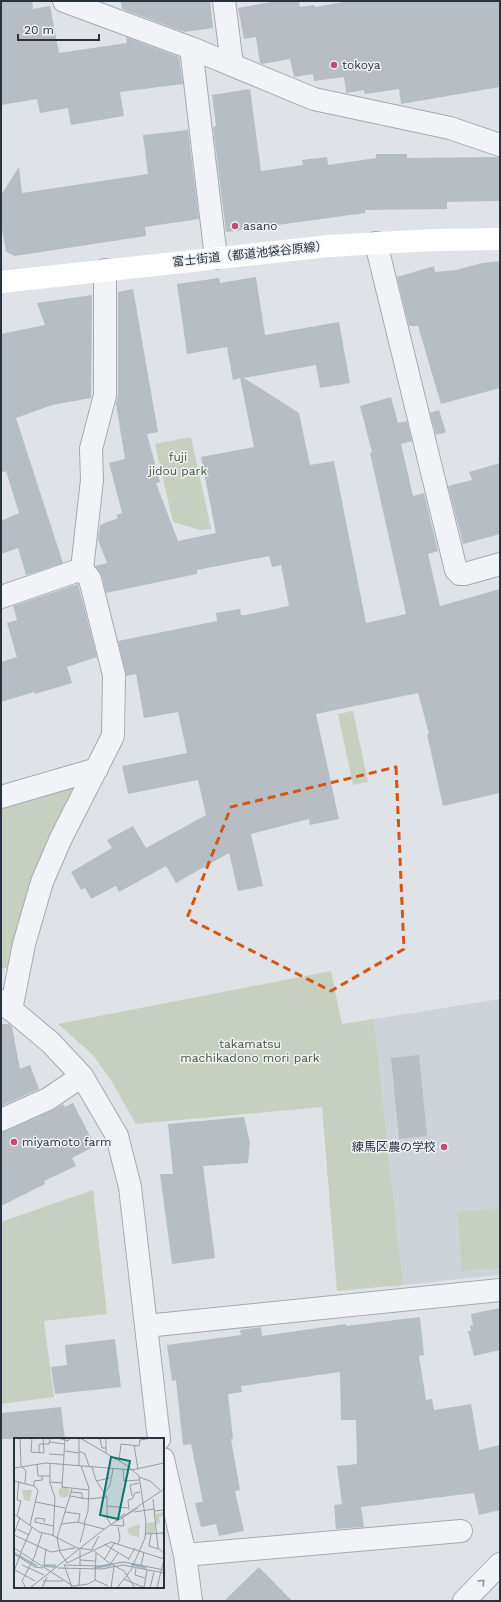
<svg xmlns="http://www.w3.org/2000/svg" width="501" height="1602" viewBox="0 0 501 1602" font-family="'Work Sans','Noto Sans JP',sans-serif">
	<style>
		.built { fill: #cdd3d9 }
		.green { fill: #c7d0c0 }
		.building { fill: #b6bdc3 }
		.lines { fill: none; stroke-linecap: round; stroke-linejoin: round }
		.minor-casing { stroke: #a5abb1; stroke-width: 24 }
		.minor { stroke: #f1f3f6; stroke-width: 22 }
		.secondary { stroke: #fff; stroke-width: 22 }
		.oneway { stroke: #8d939a }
		.marked { fill: none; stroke: #d55511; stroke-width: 3; stroke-dasharray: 8 5; stroke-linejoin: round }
		.poi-dot { fill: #c44c71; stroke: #eef2f5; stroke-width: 1.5 }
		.labels { text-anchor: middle; stroke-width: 3; stroke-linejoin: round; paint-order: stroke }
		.poi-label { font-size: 12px; fill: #29333d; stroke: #eef2f5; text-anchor: start }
		.street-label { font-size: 12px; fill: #29333d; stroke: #eef2f5 }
		.park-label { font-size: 12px; fill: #425737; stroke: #eef2f5 }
		.inset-river { fill: none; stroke: #9cb6c5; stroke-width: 2 }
		.inset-road { fill: none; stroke: #969da3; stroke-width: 1 }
		.view { fill: #0f766e; fill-opacity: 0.15; stroke: #0f766e; stroke-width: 2 }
		.inset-edge { fill: none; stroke: #29333d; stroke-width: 2 }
	</style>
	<rect width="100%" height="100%" fill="#dfe3e7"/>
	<path class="built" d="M500 999V1275L403 1285 374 1019Z"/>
	<path class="green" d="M191 437 211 529 200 530 173 522 155 444Z
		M353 711 368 782 353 785 338 714Z
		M68 784 75 793 10 967 1 969V804Z
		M331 971 342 1024 374 1019 403 1285 337 1291 322 1107 136 1124 112 1082 93 1055 58 1024Z
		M93 1190 107 1314 44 1321 54 1397 1 1404V1222Z
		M500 1208V1268L462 1271 457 1212Z"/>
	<path class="building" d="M1 1H32L33 9 50 6 59 53 127 43 126 37 179 57 183 84 120 92 124 116 71 125 68 108 40 113 37 99 1 105Z
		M121 1H210L213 28 184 32 122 9Z
		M276 1H299L300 7 314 5 315 7 349 1H500V87L401 104 399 89 365 94 364 90 346 93 344 77 314 81 313 74 294 77 290 59 262 64 260 63 256 37 244 39 238 8Z
		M250 89 261 171 303 165 302 160 327 157 328 165 376 158V154H407V158L500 157V201L447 202V209L365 210V213L226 232 213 127 216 126 212 95Z
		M188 130 199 219 145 227 146 236 15 256 6 252 1 223V195L19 167 22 193 148 174 143 135Z
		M500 261V388L441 404 418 326H409L397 277 434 266 435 272 456 270 482 263Z
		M256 277 265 335 339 322 350 383 320 388 316 365 244 378 299 413 310 465 334 461 366 623 406 614 370 453 372 452 360 406 391 397 398 423 407 421 412 441 401 444 413 496 424 493 438 551 428 554 440 606 500 589V793L443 806 427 734H429L418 693 316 714 339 819 310 825 309 819 251 834 263 886 238 891 229 853 176 883 166 866 119 892 116 886 91 899 85 888 81 890 71 872 112 848 107 840 133 826 146 848 206 815 198 780 128 794 122 766 187 753 178 712 144 718 136 674 126 676 118 641 217 621 216 613 240 609 241 615H245L289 606 281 565 272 567 269 556 197 570V574L106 593 102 576 95 566 107 563 98 540 100 525 118 518 116 515 122 513 109 463 125 459 116 404 118 395V292L133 289 158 432 147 434 160 482 156 483 178 541 216 533 201 457 254 447 240 378 233 380 227 347 187 354 177 284 219 278 220 283Z
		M92 295 91 398 52 405 16 418 63 563 26 575 18 548 1 554V521L19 513 6 471 1 473V334L45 325 37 303Z
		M439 410 446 432 436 435 430 413Z
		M500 463V534L463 544 448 486 472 480 469 472Z
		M78 584 97 657 67 667 72 683 35 694 34 692 1 702V662L17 657 7 623 17 620 13 606Z
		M1 1024H9L12 1027 20 1069 30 1065 39 1089 1 1106Z
		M419 1055 427 1136 399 1139 391 1058Z
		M73 1103 95 1146 72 1158 76 1166 44 1181 45 1184 1 1206V1132L6 1131 53 1110 64 1104 65 1107Z
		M244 1117 250 1142 248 1163 203 1166 215 1258 172 1264 160 1174H173L168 1124Z
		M500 1308V1350L474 1356 468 1331H471L470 1326 473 1325 471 1314Z
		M420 1317 424 1355 419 1356 426 1400 432 1399 434 1410 471 1404 479 1450 500 1445V1510L479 1515 474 1493 361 1507 364 1527 336 1529 334 1505 342 1504 337 1466 357 1464 356 1420H341L340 1372 241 1386 242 1392 228 1394 233 1439H231L240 1490 235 1491 244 1531 219 1536 216 1524 201 1527 195 1503 203 1502 191 1444 183 1445 176 1380 172 1381 167 1345 241 1335 240 1330 261 1327 262 1336 346 1324V1326Z
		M115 1339 121 1387 55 1394 51 1367 67 1365 65 1345Z
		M61 1407 65 1439H1V1413Z
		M259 1567 292 1601H224Z"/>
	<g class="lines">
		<g class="minor-casing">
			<path id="minor" d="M64 1 191 48 314 99 450 128 500 145
				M224 1 232 65
				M191 48 216 258
				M376 243 456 570 460 574H465L500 564
				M1 597 82 569
				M1 797 97 769
				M1 1001 50 1042 82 1076 117 1136 130 1187 159 1439
				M11 1010 24 944 42 882 61 838 113 736 114 675 90 579 82 569 92 480 91 449 105 395V270
				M1 1120 48 1099 82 1076
				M146 1326 500 1290
				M163 1459 185 1555 191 1601
				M185 1555 461 1531
				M464 1601 500 1564"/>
		</g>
		<use href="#minor" class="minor"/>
		<path class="secondary" d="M1 282 329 246 433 240 500 239"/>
	</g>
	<defs><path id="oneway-chevron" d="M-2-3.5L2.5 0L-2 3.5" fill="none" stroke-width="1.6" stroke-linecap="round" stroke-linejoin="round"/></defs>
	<use class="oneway" href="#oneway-chevron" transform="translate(482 1582) rotate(-46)"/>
	<path class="marked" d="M396 767 404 949 331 991 187 918 231 807Z"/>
	<g class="poi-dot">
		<circle cx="334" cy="65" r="4"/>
		<circle cx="235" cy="226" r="4"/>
		<circle cx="14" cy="1142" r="4"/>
		<circle cx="444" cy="1147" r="4"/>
	</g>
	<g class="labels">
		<g class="poi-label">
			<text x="342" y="69">tokoya</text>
			<text x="243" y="230">asano</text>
			<text x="22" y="1146">miyamoto farm</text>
			<text x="436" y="1151" text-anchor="end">練馬区農の学校</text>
		</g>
		<g class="street-label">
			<text transform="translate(250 254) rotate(-6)" y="4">富士街道（都道池袋谷原線）</text>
		</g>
		<g class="park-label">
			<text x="178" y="461">fuji<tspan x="178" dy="14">jidou park</tspan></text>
			<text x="250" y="1048">takamatsu<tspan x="250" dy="14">machikadono mori park</tspan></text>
		</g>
	</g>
	<g transform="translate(14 1438)">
		<rect width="150" height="150" fill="#dfe3e7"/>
		<path d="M44.5 54a5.5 5.5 0 1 1 11 0a5.5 5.5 0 1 1-11 0ZM8 52H18L16 63 10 62ZM150 74V78L145 79 146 85 142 86 141 96 132 95 133 85 142 84 141 76ZM126 86 125 99 115 97 113 91Z" fill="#c7d0c0"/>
		<path class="inset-river" d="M0 115 23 128M117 126 132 130M30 128 43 129M80 130 97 127"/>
		<path class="inset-road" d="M6 0 7 28M18 0 17 14 30 15 29 0M44 0 54 3 56 0M51 0 48 49 75 52M66 0 114 28 125 38 132 84 131 100 117 132 103 150M86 0 88 10H92M92 0V15M36 4 50 6M120 7 124 31M51 13 65 15M65 13 71 16 75 28M25 15V6H35L36 0M35 16 50 17M105 23 107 6 125 8 126 2 138 0M36 25V45L41 60 39 98M23 26 24 38H36M65 28V0M67 28 75 50 74 73 70 86M8 29 12 33 11 45M78 29 82 42 93 59V80L97 87M0 30 32 25 118 32 150 25M109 31 110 43 125 42M125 39 136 43 146 52M0 43 20 48 24 52 16 87M82 43 96 40M36 44 48 45M20 48V43L28 42V38M57 54 68 55V61M91 55 96 47 99 31M56 58 74 61 93 59M118 58 116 47 125 45M139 61 144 110 150 115M22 64 51 70M93 68 114 70M115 72 114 62 118 61 121 55 126 54M140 73 150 72 149 65M51 74 66 76 64 85M120 74 140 71M0 76 25 94 38 97 63 110 79 112 94 124 110 133 121 150M3 78 7 63 3 62 5 43M101 83 111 75M103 83 124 70M30 84 31 81 22 80 21 84 39 88M47 86 63 84 90 91M97 87 110 88 109 80M104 89 106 100 104 106M3 91 15 97M0 96 6 79M131 96 150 95M137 96 135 108 144 111M0 97 37 114 61 110M43 100 46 114 53 125 97 104 150 121M43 100 58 51M66 105 71 86M90 106 115 121M0 110 62 150M78 111 85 98M7 114 18 89M0 116 21 129 29 130M66 122 81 123M90 122 101 104M114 122 121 110M97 125 104 115M30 126 32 111M50 126 58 150M8 127 30 137M28 127H42M51 127 86 128 110 124 150 132M66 128V112M127 128 130 114M44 130 87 131 109 127 150 135M122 130 121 137 131 140M1 132 21 143M0 133 7 115M110 141 131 150M81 142 82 115M81 142 94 148M29 143H49M65 147 66 131M60 148 74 146 81 142M130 149 133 132M12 150 8 143 20 120 28 95M16 150 89 92 150 51M28 150 33 139M97 150 100 128M136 150 140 134M143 150 150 121"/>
		<path class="view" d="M97 19 116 23 104 81 86 77Z"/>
		<rect width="150" height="150" class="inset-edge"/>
	</g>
	<rect width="501" height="1602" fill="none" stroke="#29333d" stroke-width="4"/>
	<path d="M18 34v6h81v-6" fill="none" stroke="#29333d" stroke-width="2"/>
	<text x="24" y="34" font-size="12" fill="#29333d" stroke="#eef2f5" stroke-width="3" paint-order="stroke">20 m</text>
</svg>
